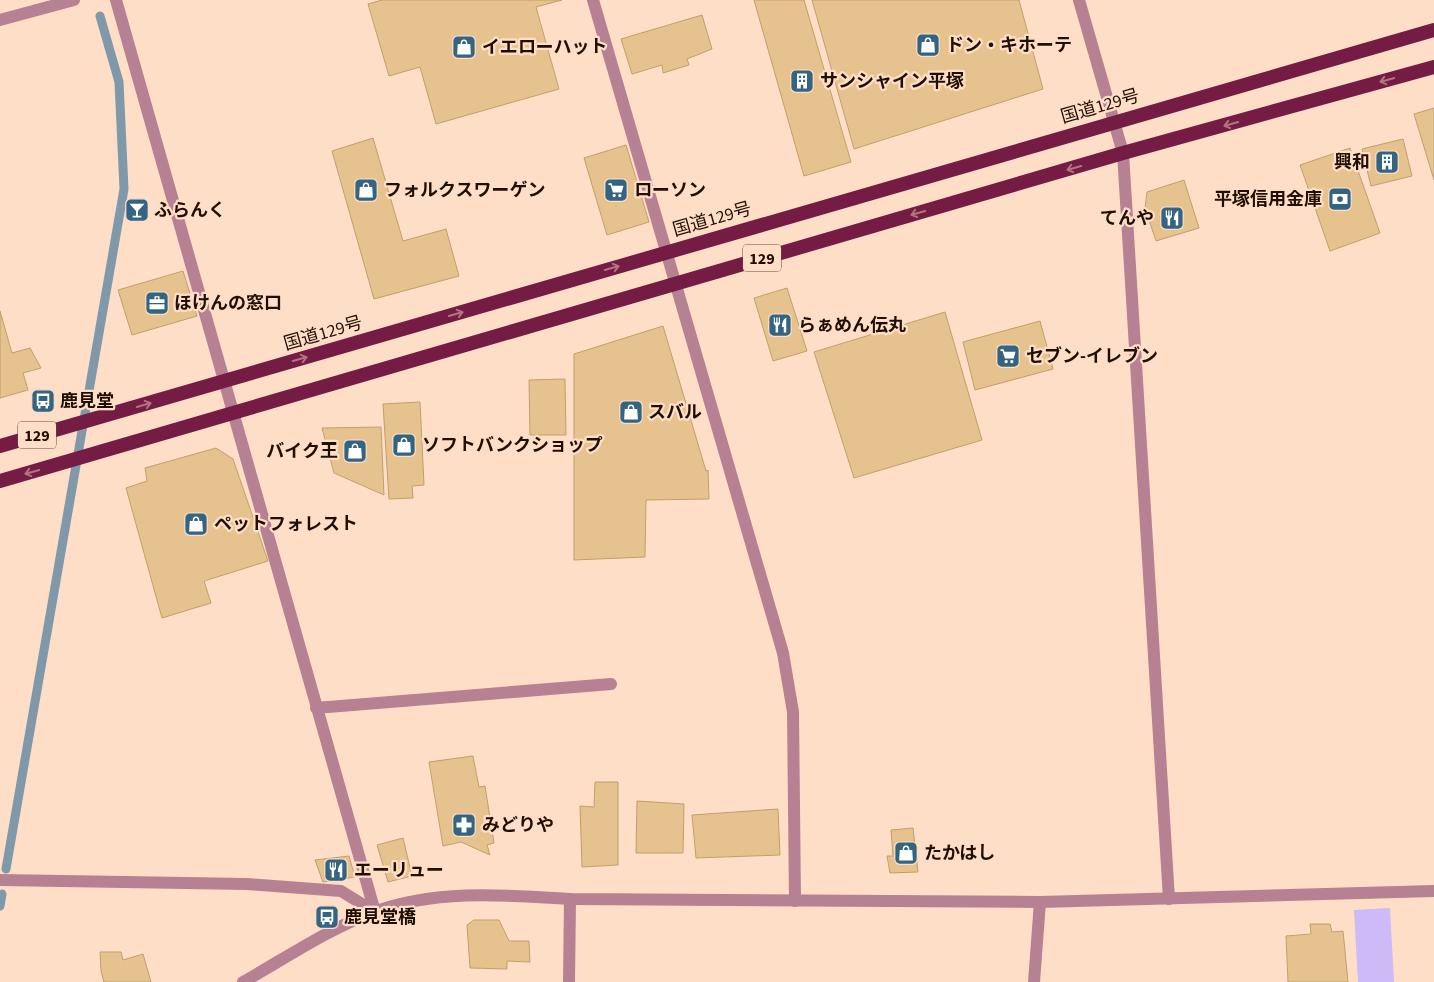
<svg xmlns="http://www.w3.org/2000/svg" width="1434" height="982" viewBox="0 0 1434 982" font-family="'Source Sans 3','Noto Sans JP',sans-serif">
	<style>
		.green { fill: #ccbbf7 }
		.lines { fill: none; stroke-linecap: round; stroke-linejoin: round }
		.stream { stroke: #8099aa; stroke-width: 9 }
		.building { fill: #e6c38e; stroke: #c19f6b }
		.minor { stroke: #b68192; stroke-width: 12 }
		.tertiary { stroke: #b68192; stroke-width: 12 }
		.trunk { stroke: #741c44; stroke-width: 14 }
		.oneway { stroke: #b3737f }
		.labels { text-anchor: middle; stroke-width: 4.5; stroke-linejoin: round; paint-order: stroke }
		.shield { fill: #ffdec7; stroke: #634c3d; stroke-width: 1 }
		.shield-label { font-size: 16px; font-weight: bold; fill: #200e02 }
		.poi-label { font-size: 18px; font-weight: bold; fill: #200e02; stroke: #ffdec7; text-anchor: start }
		.street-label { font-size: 18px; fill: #200e02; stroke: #ffdec7 }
	</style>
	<rect width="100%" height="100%" fill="#ffdec7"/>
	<path class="green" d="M1390 908 1394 982H1358L1354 910Z"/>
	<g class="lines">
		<path class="stream" d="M6 869 124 189 119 82 100 16
			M0 906 2 894"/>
	</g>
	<path class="building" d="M382 0H562L536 7 559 89 436 124 420 67 389 76 368 4Z
		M754 0H804L851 162 804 176Z
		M812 0H1019L1043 89 854 149Z
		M702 15 712 49 687 59 689 65 663 73 662 65 632 74 621 39Z
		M1434 108V180L1414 114Z
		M373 138 403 241 446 229 459 276 374 299 332 151Z
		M1403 139 1412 176 1371 186 1362 149Z
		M626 145 649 222 607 235 584 158Z
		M1350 148 1380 233 1330 251 1300 165Z
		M1184 180 1199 228 1156 241 1145 208 1147 192Z
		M183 271 197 316 132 335 118 290Z
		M787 288 807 351 773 361 754 298Z
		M0 311 12 353 30 348 41 368 23 373 28 390 0 398Z
		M945 312 982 440 854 478 814 352Z
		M1040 321 1053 369 975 390 963 342Z
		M663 326 706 471 708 470 709 499 646 500 645 557 574 560V354Z
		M565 379 566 435H530L529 380Z
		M420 402 424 485 412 486 413 498 389 499 383 404Z
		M381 427 384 495 334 473 322 428Z
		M216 448 233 459 268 561 204 581 211 603 162 618 126 488 147 481 145 468Z
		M473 756 479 787 485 786 494 843 487 845 490 855 461 842 443 846 429 762Z
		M595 782H618V865L582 867 580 806 594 807Z
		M637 801 684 804 683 853H636Z
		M778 809 780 855 696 858 692 815Z
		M913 828 918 872 890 873 887 856H893L891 830Z
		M403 838 412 876 388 882 377 845Z
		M349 856 355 877 323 882 315 860Z
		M474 920H499L509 941H529L530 962 507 961V969L470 968 467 925Z
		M1310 924H1330L1332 932 1343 931 1348 982H1288L1286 936 1311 934Z
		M100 952H121L123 960 143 954 151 982H104L101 971Z"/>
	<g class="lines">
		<path class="minor" d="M116 0 375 912
			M593 0 783 653 793 712 795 901
			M1079 0 1123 153 1169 899
			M0 20 74 0
			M316 708 611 684
			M0 880 247 884 341 891 375 912
			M569 982 570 899
			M1034 982 1040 902"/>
		<path class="tertiary" d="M243 982C286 958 328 929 374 912 437 889 505 895 570 899L1040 902 1434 891"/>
		<path class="trunk" d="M0 446 1434 30
			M0 481 1123 153 1434 67"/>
	</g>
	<defs><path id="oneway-shaft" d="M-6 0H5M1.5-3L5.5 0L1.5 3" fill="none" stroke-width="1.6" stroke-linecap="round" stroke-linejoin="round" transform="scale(1.25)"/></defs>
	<g class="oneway">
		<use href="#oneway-shaft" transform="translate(1387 80) rotate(164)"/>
		<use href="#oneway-shaft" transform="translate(1231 124) rotate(164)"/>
		<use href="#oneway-shaft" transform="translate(1074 168) rotate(164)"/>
		<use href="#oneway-shaft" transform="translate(918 213) rotate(164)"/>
		<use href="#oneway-shaft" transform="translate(612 268) rotate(-16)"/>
		<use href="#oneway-shaft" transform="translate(456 314) rotate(-16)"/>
		<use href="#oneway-shaft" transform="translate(300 359) rotate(-16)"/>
		<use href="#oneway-shaft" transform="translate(144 405) rotate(-16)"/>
		<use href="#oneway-shaft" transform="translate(32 472) rotate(164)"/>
	</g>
	<defs>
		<g id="shop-square" transform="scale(1.25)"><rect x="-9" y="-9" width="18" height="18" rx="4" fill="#336482" stroke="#ffdec7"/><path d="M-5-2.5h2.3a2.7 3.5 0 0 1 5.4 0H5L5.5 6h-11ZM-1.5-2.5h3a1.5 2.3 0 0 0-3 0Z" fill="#fff"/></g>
		<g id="building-square" transform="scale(1.25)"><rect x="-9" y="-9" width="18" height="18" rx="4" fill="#336482" stroke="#ffdec7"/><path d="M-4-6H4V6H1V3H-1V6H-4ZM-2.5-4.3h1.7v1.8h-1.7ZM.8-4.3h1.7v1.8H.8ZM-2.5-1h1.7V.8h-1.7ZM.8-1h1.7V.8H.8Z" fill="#fff"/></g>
		<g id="supermarket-square" transform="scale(1.25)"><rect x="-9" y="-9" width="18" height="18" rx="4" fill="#336482" stroke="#ffdec7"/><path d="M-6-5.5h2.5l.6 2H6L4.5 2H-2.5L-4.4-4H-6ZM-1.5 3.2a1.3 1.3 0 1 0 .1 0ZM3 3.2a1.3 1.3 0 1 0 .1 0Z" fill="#fff"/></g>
		<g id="bank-square" transform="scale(1.25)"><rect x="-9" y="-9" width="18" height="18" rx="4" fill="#336482" stroke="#ffdec7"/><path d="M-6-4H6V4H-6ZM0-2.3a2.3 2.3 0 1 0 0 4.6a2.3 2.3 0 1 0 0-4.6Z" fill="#fff"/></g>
		<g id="bar-square" transform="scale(1.25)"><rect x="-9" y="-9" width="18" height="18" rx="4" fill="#336482" stroke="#ffdec7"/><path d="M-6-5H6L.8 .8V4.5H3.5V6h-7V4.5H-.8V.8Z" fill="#fff"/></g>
		<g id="restaurant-square" transform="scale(1.25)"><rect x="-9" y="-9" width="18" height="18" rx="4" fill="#336482" stroke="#ffdec7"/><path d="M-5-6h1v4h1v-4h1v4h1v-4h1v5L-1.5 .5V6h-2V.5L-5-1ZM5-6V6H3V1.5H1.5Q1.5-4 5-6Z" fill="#fff"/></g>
		<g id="office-square" transform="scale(1.25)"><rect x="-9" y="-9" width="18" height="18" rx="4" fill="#336482" stroke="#ffdec7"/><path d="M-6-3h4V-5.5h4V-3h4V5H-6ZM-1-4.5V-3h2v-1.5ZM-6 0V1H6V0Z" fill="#fff"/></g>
		<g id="bus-square" transform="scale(1.25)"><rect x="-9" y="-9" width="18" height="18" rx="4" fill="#336482" stroke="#ffdec7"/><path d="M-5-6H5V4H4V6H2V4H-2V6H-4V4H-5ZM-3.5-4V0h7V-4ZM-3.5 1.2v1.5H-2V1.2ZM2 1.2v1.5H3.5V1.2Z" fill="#fff"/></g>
		<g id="pharmacy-square" transform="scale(1.25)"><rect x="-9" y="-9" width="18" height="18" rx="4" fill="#336482" stroke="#ffdec7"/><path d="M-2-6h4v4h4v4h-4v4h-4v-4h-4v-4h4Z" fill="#fff"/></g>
	</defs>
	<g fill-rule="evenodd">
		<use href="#shop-square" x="928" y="45"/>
		<use href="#shop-square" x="464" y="47"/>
		<use href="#building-square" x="802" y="81"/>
		<use href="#building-square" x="1387" y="162"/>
		<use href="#shop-square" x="366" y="190"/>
		<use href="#supermarket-square" x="616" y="190"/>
		<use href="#bank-square" x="1340" y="199"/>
		<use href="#bar-square" x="137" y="210"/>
		<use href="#restaurant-square" x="1172" y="218"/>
		<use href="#office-square" x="157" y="303"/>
		<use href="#restaurant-square" x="780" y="325"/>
		<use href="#supermarket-square" x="1008" y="356"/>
		<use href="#bus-square" x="43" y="401"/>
		<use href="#shop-square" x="631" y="412"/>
		<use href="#shop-square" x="404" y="445"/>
		<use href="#shop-square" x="355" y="451"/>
		<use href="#shop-square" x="196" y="524"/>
		<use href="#pharmacy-square" x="464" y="825"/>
		<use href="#shop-square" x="906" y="853"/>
		<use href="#restaurant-square" x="336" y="870"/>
		<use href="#bus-square" x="327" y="917"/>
	</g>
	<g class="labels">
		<g class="shield">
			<rect x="743" y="244.5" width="38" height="27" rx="4"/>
			<rect x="18" y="421.5" width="38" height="27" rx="4"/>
		</g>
		<g class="shield-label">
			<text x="762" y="264">129</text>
			<text x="37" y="441">129</text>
		</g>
		<g class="poi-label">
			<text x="946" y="51">ドン・キホーテ</text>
			<text x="482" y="53">イエローハット</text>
			<text x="820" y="87">サンシャイン平塚</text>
			<text x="1370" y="168" text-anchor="end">興和</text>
			<text x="384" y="196">フォルクスワーゲン</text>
			<text x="634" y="196">ローソン</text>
			<text x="1322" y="205" text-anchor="end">平塚信用金庫</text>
			<text x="154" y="216">ふらんく</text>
			<text x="1154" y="224" text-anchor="end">てんや</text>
			<text x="174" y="309">ほけんの窓口</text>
			<text x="798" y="331">らぁめん伝丸</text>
			<text x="1026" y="362">セブン-イレブン</text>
			<text x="60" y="407">鹿見堂</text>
			<text x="648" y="418">スバル</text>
			<text x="422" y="451">ソフトバンクショップ</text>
			<text x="338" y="457" text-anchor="end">バイク王</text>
			<text x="214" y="530">ペットフォレスト</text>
			<text x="482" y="831">みどりや</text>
			<text x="924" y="859">たかはし</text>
			<text x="354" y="876">エーリュー</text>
			<text x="344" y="923">鹿見堂橋</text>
		</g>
		<g class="street-label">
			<text transform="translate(1100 106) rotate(-16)" y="6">国道129号</text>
			<text transform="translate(712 219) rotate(-16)" y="6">国道129号</text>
			<text transform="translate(323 333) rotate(-16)" y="6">国道129号</text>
		</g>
	</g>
</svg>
